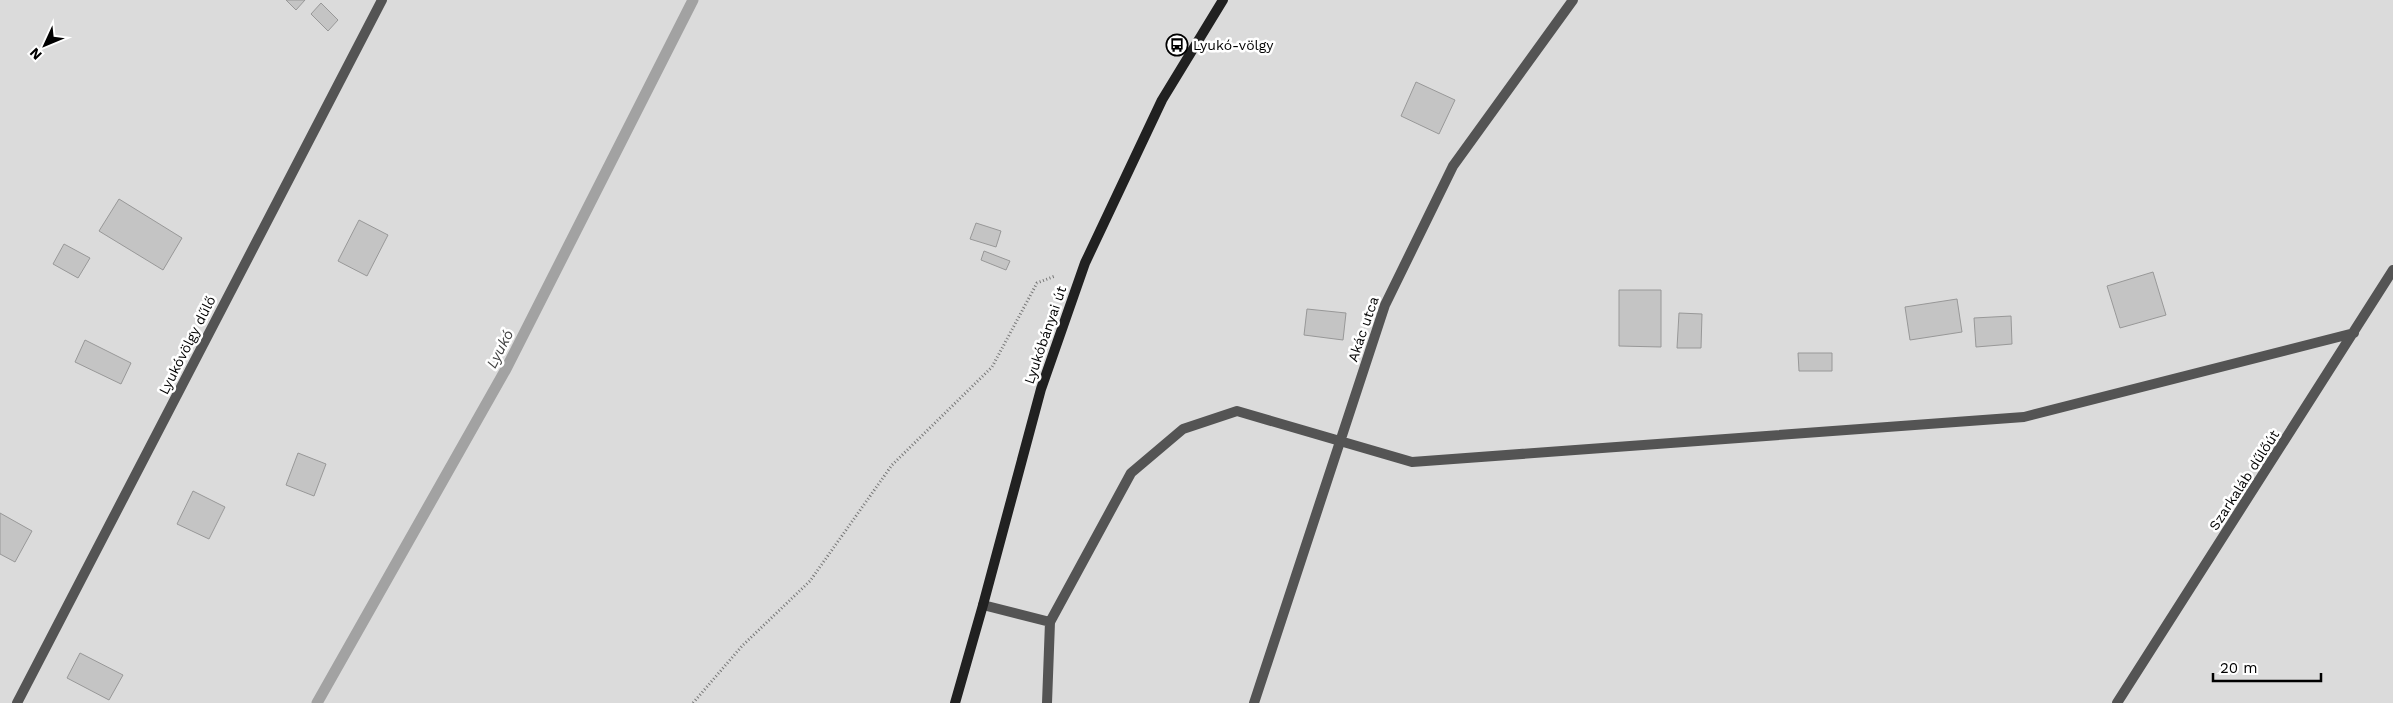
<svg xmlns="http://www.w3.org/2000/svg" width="2393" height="703" viewBox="0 0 2393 703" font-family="'Work Sans',sans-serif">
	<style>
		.green { fill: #dbdbdb }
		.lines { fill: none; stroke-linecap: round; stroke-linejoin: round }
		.stream { stroke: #a2a2a2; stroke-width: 11 }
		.building { fill: #c4c4c4; stroke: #989898 }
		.path { stroke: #767676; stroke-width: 3; stroke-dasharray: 1 2.5; stroke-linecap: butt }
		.minor { stroke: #545454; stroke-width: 10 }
		.secondary { stroke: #212121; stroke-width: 10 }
		.labels { text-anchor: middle; stroke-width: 5; stroke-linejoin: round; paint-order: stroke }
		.poi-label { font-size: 14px; fill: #000; stroke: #fff; text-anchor: start }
		.street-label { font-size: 14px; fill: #000; stroke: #fff }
		.water-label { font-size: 15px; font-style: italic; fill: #434343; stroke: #fff }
	</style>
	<rect width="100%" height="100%" fill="#fff"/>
	<path class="green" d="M0 0H2393V703H0Z"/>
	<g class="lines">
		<path class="stream" d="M317 703 506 369 693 0"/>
	</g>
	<path class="building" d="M286 0H305L296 10Z
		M321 3 338 20 328 31 311 14Z
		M1416 82 1455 100 1439 134 1401 116Z
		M119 199 182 238 163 270 99 231Z
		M359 220 388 235 367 276 338 261Z
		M976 223 1001 231 996 247 970 239Z
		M64 244 90 258 78 278 53 264Z
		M984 251 1010 261 1006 270 981 260Z
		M2153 272 2166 315 2120 328 2107 286Z
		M1619 290H1661V347L1619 346Z
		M1957 299 1962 332 1910 340 1905 307Z
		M1307 309 1346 313 1343 340 1304 335Z
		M1679 313 1702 314 1701 348H1677Z
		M2011 316 2012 344 1976 347 1974 318Z
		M85 340 131 363 121 384 75 362Z
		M1798 353H1832V371H1799Z
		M298 453 326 464 314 496 286 485Z
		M193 491 225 507 209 539 177 524Z
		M0 513 32 531 15 562 0 554Z
		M80 653 123 675 109 700 67 678Z"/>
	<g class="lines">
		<path class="path" d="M693 703 742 646 810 581 892 465 992 367 1037 283 1055 276"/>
		<path class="minor" d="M983 605 1050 622 1047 703
			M1050 622 1131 473 1183 429 1237 411 1412 462 2024 417 2354 333
			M17 703 382 0
			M1254 703 1385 305 1453 166 1573 0
			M2117 703 2393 270"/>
		<path class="secondary" d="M955 703 983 605 1041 389 1085 263 1162 100 1223 0"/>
	</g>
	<defs>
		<g id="bus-ring" transform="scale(1.125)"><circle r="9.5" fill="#fff" stroke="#000" stroke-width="1.5"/><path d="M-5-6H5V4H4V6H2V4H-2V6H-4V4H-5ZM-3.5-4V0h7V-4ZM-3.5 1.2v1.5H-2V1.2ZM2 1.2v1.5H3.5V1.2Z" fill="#000"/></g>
	</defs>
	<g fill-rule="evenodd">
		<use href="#bus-ring" x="1177" y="45"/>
	</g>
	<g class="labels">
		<g class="poi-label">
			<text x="1193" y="50">Lyukó-völgy</text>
		</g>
		<g class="street-label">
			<text transform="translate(1363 329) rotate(-71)" y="5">Akác utca</text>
			<text transform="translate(1045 335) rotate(-71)" y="5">Lyukóbányai út</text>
			<text transform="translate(187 345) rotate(-63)" y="5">Lyukóvölgy dűlő</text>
			<text transform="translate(2244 480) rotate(-57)" y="5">Szarkaláb dűlőút</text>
		</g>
		<g class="water-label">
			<text transform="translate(500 349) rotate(-63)" y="5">Lyukó</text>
		</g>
	</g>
	<g transform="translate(45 45) rotate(226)" stroke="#ffffff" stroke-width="4" paint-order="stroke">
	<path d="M0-4L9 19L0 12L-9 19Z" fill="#000000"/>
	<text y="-8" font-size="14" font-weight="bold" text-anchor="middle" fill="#000000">N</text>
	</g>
	<path d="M2213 673v8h108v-8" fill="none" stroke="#000000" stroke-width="2.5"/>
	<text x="2220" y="673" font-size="15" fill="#000000" stroke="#ffffff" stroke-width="4" paint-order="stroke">20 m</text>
</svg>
